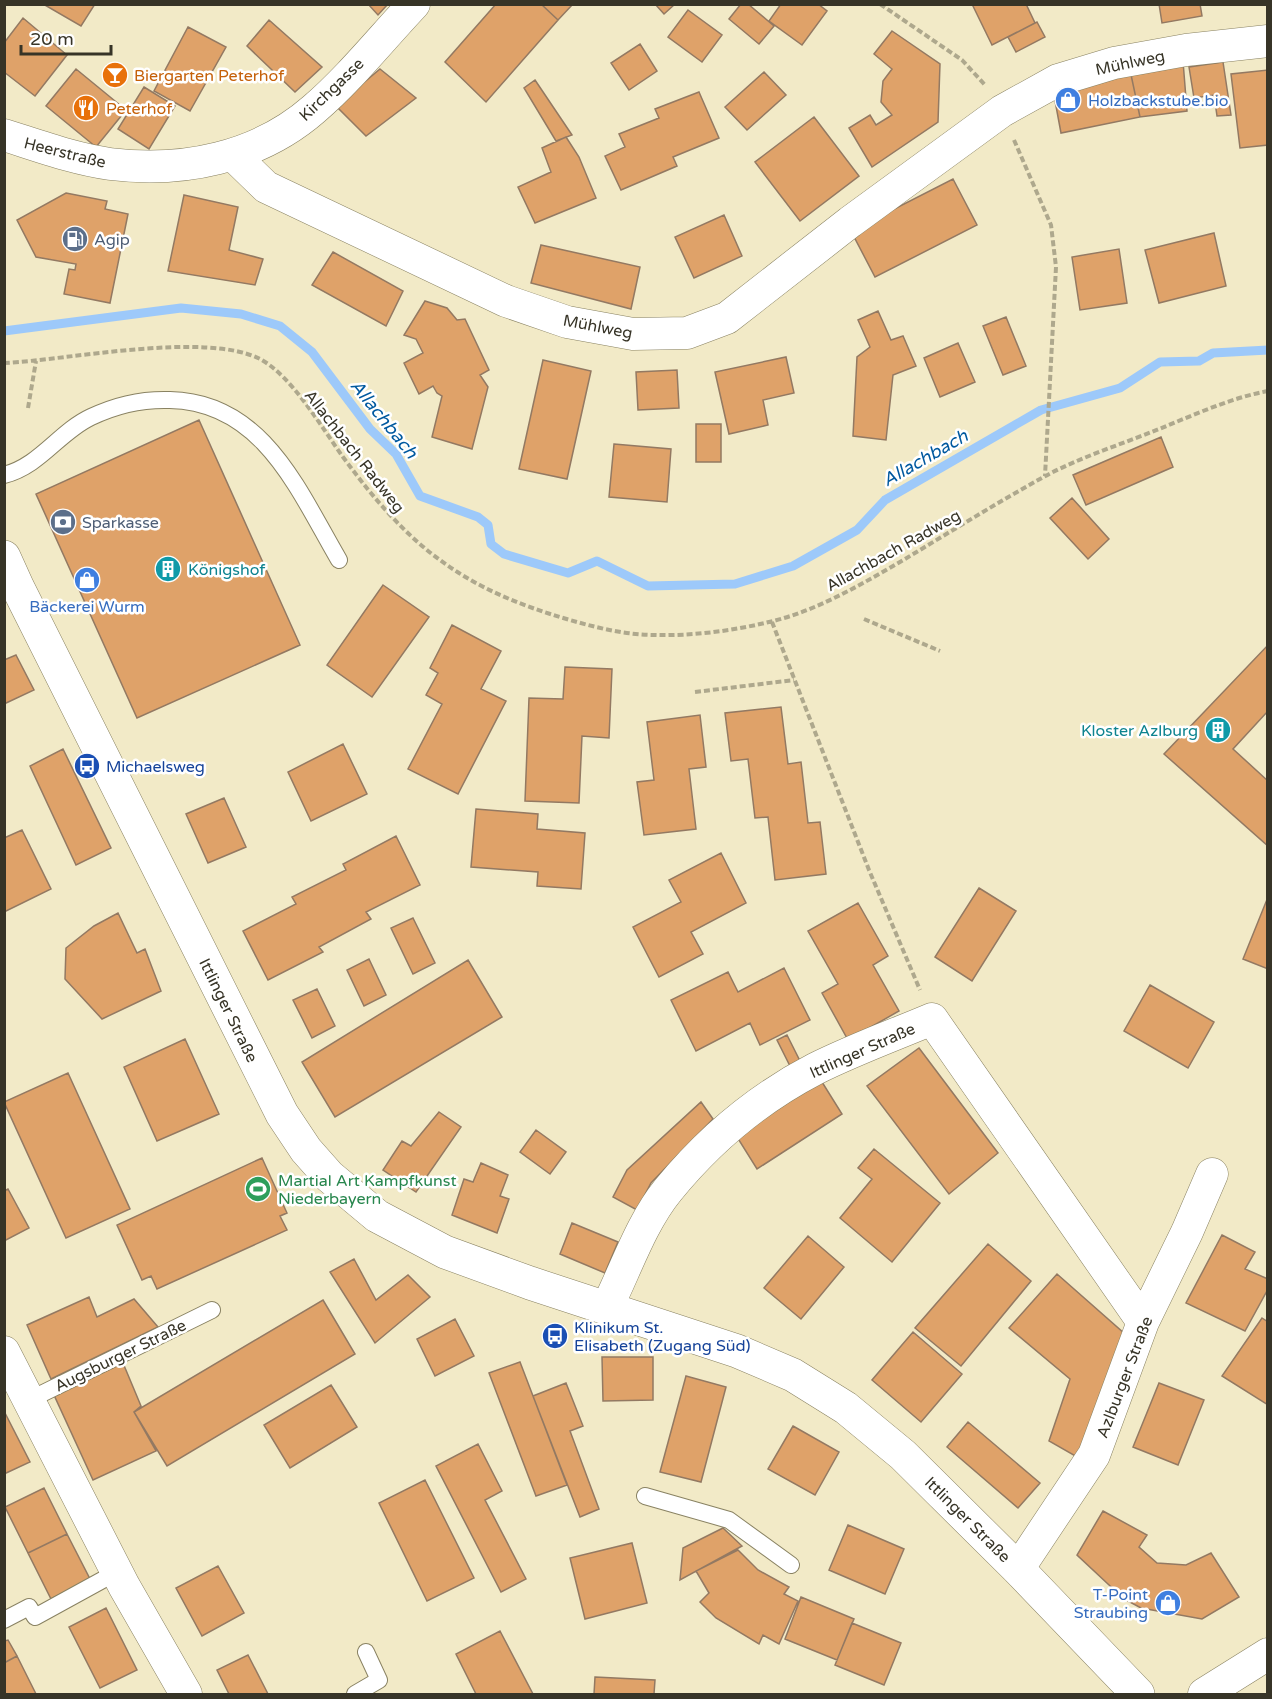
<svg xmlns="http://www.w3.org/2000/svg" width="1272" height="1699" viewBox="0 0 1272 1699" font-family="'Varela Round',sans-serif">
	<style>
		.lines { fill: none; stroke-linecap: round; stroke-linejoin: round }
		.stream { stroke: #9dc9fa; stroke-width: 9 }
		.building { fill: #dfa269; stroke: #937962; stroke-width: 1.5 }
		.service-casing { stroke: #898262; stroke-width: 18 }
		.minor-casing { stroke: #898262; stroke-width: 33 }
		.tertiary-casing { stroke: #898262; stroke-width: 34 }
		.path { stroke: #aea88d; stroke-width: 4; stroke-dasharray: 6 3; stroke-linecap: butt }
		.service { stroke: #fff; stroke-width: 16 }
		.minor { stroke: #fff; stroke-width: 32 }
		.tertiary { stroke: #fff; stroke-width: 33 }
		.labels { text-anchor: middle; stroke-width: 5; stroke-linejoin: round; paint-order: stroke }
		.street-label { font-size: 16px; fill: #373427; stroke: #fff }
		.food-label { font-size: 16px; fill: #c56008; stroke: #fff; text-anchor: start }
		.shop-label { font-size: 16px; fill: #366cbe; stroke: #fff; text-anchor: start }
		.service-label { font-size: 16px; fill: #4e5e75; stroke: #fff; text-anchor: start }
		.culture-label { font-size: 16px; fill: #0d838f; stroke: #fff; text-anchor: start }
		.transit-label { font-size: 16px; fill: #164399; stroke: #fff; text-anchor: start }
		.leisure-label { font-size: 16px; fill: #27864d; stroke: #fff; text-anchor: start }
		.water-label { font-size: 18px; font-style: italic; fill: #00599f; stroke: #fff }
	</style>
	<rect width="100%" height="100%" fill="#f2eac7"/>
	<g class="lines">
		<path class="stream" d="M4 331 181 308 241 314 280 326 312 352 370 429 396 454 420 496 478 517 488 525 491 544 504 554 568 573 597 561 648 586 735 584 793 566 857 530 885 500 1041 410 1120 388 1160 362 1199 361 1213 353 1268 350"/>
	</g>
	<path class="building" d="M43 4H95L81 26Z
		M368 4H388L378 15Z
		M496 4H541L558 20 486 102 445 62Z
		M541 4H573L558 20Z
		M655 4H674V5L664 14Z
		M741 4H748L774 26 759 44 729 19Z
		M781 4H818L827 11 802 45 769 21Z
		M972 4H1026L1035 23 992 45Z
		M1159 4H1200L1202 16 1162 23Z
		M688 10 722 35 702 62 668 37Z
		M23 18 67 55 35 96 4 72V43Z
		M269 20 322 67 295 92 247 46Z
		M1037 22 1045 37 1016 52 1008 37Z
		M188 27 226 47 190 111 154 91Z
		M892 31 940 64 938 122 872 167 849 128 870 115 876 125 892 115 881 102 883 81 892 69 874 54Z
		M640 44 657 71 629 90 611 63Z
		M1183 61 1187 111 1140 117 1130 70Z
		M1223 62 1231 115 1217 116 1214 95 1194 98 1189 67Z
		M76 69 126 110 96 147 46 106Z
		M380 69 416 98 366 136 336 106Z
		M1130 70 1140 117 1061 133 1053 90Z
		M1268 70V145L1240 148 1231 74Z
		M764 72 786 95 747 130 725 107Z
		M535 80 572 135 556 141 524 88Z
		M144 87 175 106 149 149 118 129Z
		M699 92 719 138 673 157 677 166 621 190 605 156 625 147 619 134 659 118 655 109Z
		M814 117 859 176 800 221 755 162Z
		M566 137 579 157 596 198 535 223 518 187 551 172 542 148Z
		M953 179 977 225 875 277 851 231Z
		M66 193 107 201 105 209 128 214 110 303 64 294 69 269 75 270 76 264 36 257 17 220Z
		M184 195 238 207 229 250 263 259 255 285 168 271Z
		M724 215 742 256 694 278 675 237Z
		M1214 233 1226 286 1159 303 1145 250Z
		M541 245 640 267 631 309 531 283Z
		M1119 249 1127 303 1080 310 1072 257Z
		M333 252 403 291 386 326 312 285Z
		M425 301 447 308 457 320 465 319 489 370 480 375 488 387 472 449 432 437 442 396 437 393 433 386 419 394 404 363 423 353 416 339 404 335Z
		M878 311 891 340 903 336 916 366 893 375 886 440 853 436 857 357 870 347 858 320Z
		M1006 317 1026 366 1003 375 983 326Z
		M958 343 975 382 940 397 924 358Z
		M786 357 794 393 763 400 768 425 729 434 715 372Z
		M543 360 591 371 567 479 519 469Z
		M677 370 679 408 638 410 636 372Z
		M199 420 300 645 137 718 36 494Z
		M696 424H721V462H696Z
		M1161 437 1173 467 1086 505 1073 475Z
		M614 444 671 449 667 502 609 497Z
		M1072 498 1109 539 1088 559 1050 518Z
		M383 585 429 617 372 697 327 665Z
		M452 625 501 651 481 689 506 701 458 794 408 769 442 704 426 695 438 673 430 668Z
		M1268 645V711L1233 749 1268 781V846L1164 754Z
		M16 655 34 690 4 704V660Z
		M565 667 612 669 609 738 582 736 579 803 525 801 529 698 563 699Z
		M781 707 788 764 801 762 808 823 820 822 826 874 775 880 768 817 755 818 748 759 731 761 725 713Z
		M700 715 706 767 689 769 696 829 644 835 637 782 654 780 647 722Z
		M343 744 367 794 311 821 288 772Z
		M63 749 111 848 76 865 30 766Z
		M224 798 246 847 208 863 186 814Z
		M476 809 538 814 537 829 585 833 581 889 537 886 538 872 471 867Z
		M22 830 51 889 4 912V838Z
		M396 836 420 885 366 912 371 919 319 947 323 952 268 980 243 931 296 904 292 897 346 870 343 864Z
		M721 853 746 903 691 932 703 954 659 977 633 927 681 902 669 880Z
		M979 888 1016 911 972 981 935 957Z
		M1268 897V969L1243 959Z
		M858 903 888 956 873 965 899 1011 848 1040 822 993 838 984 808 931Z
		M118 913 137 953 145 949 161 991 102 1019 65 979 66 948 94 926Z
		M413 918 435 963 413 974 391 928Z
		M369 959 386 995 364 1006 347 970Z
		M468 960 502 1017 335 1117 302 1062Z
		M784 968 810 1020 760 1045 750 1023 696 1051 671 1000 728 972 738 992Z
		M1150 985 1214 1022 1188 1068 1124 1031Z
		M317 989 335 1026 312 1038 293 1000Z
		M787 1035 801 1063 791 1068 777 1040Z
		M185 1039 219 1114 157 1141 124 1067Z
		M919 1048 998 1153 949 1194 867 1086Z
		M68 1073 130 1209 66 1238 4 1102Z
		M817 1074 842 1114 757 1169 732 1129Z
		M701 1102 713 1119 651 1183 637 1210 613 1197 627 1170Z
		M439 1112 461 1127 416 1192 383 1170 402 1141 411 1146Z
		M536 1130 566 1152 550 1174 520 1152Z
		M874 1149 940 1203 892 1262 840 1218 872 1179 858 1168Z
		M262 1158 287 1213 280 1216 287 1230 157 1289 151 1276 142 1280 117 1225Z
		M481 1163 508 1175 500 1196 509 1199 497 1233 452 1215 464 1179 473 1182Z
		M8 1189 29 1228 4 1241V1191Z
		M572 1223 618 1242 605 1273 560 1254Z
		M1222 1235 1255 1252 1245 1269 1268 1279V1289L1245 1331 1186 1303Z
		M808 1236 844 1267 801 1319 764 1288Z
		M988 1244 1031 1281 961 1366 915 1328Z
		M354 1259 376 1300 408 1275 430 1297 375 1343 330 1272Z
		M1057 1274 1125 1334 1077 1457 1049 1441 1070 1379 1009 1328Z
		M89 1297 97 1317 134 1299 158 1327 51 1379 27 1325Z
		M323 1300 355 1354 167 1466 134 1412Z
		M1262 1318 1268 1322V1405L1222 1376Z
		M455 1319 474 1356 435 1376 417 1339Z
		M913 1332 962 1374 921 1422 872 1380Z
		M602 1357H653V1400L603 1401Z
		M520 1362 567 1485 536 1496 489 1373Z
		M123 1363 141 1406 134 1412 156 1451 93 1480 54 1395Z
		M686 1376 726 1387 701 1482 660 1472Z
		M566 1383 583 1426 570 1431 599 1509 580 1517 533 1396Z
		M1159 1383 1204 1400 1178 1465 1133 1447Z
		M331 1385 357 1427 290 1468 264 1425Z
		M4 1411 30 1462 4 1474Z
		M968 1422 1040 1483 1018 1508 947 1447Z
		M793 1426 839 1452 815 1495 768 1469Z
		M478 1444 502 1491 485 1500 526 1579 501 1592 436 1466Z
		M425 1480 474 1578 427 1601 379 1503Z
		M44 1488 67 1534 28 1553 5 1507Z
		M1103 1511 1147 1535 1139 1547 1157 1563 1186 1565 1211 1553 1239 1597 1202 1619 1141 1608 1124 1599 1077 1555Z
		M848 1525 904 1549 885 1594 829 1570Z
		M723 1528 742 1546 680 1580 683 1548Z
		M67 1534 90 1579 51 1599 28 1553Z
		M632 1543 647 1603 585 1619 570 1558Z
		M738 1550 758 1570 789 1587 784 1594 798 1601 779 1644 763 1635 759 1644 716 1618 700 1602 709 1593 696 1571Z
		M218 1566 244 1613 202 1636 176 1588Z
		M801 1597 854 1619 837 1660 785 1639Z
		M106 1608 137 1670 100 1688 69 1627Z
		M852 1623 901 1643 884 1685 835 1665Z
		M500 1631 533 1694H476L456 1654Z
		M8 1640 17 1656 4 1663V1641Z
		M248 1655 268 1694H229L217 1670Z
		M17 1656 36 1694H4V1663Z
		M595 1677 655 1680 654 1694H594Z"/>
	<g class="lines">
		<g class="service-casing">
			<path id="service" d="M4 475C40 466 59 432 91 417 116 405 142 399 170 400 263 402 298 490 339 560
				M29 1400 212 1310
				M645 1496 729 1520 791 1565
				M4 1620 29 1607 35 1617 117 1572
				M355 1694 379 1680 366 1652"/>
		</g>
		<g class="minor-casing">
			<path id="minor" d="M4 135C39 146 74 159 110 164 182 173 258 158 314 109 350 78 381 39 414 4
				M234 156 266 187 506 301 567 322 633 334 687 333 727 318 850 222 1002 111 1058 80 1114 63 1186 50 1268 41
				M607 1307C626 1269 641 1223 668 1190 708 1141 759 1098 815 1069 853 1050 894 1035 932 1019L1143 1322
				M4 1352 124 1586 186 1694
				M1018 1569 1094 1455 1143 1322 1187 1232 1212 1174
				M1204 1694 1268 1654"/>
		</g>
		<g class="tertiary-casing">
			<path id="tertiary" d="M4 557 18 588 282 1114 306 1150 329 1176 377 1216 445 1252 530 1283 737 1351 793 1375 846 1408 903 1455 1018 1569 1138 1694"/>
		</g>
		<path class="path" d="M880 4 962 60 986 86
			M1014 140 1051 225 1056 267 1045 476
			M4 363C69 360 205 331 260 359 292 376 322 428 343 457 409 547 462 589 570 620 598 628 626 635 655 635 692 636 732 631 769 622 817 611 862 584 905 559 950 532 995 504 1040 479 1077 458 1120 445 1159 429 1194 415 1230 398 1268 391
			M28 408 36 361
			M864 619 940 651
			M772 622 869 870 920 990
			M695 692 794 680"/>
		<use href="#service" class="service"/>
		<use href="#minor" class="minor"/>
		<use href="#tertiary" class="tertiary"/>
	</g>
	<defs>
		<g id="bar-disc" transform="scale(1.35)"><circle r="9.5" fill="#e8710a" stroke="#fff"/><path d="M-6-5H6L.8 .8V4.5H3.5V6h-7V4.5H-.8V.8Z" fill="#fff"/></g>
		<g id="shop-disc" transform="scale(1.35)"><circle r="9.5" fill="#3f7fe0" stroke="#fff"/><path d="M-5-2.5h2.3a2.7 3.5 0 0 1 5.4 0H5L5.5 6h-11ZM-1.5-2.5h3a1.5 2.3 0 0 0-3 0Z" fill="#fff"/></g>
		<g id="restaurant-disc" transform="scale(1.35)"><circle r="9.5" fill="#e8710a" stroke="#fff"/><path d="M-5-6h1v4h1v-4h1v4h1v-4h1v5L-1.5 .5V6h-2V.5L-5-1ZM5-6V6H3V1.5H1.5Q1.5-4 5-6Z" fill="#fff"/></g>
		<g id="fuel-disc" transform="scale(1.35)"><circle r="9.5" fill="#5c6f8a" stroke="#fff"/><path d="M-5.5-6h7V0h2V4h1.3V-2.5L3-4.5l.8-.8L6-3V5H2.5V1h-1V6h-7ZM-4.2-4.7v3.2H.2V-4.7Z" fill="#fff"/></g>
		<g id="bank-disc" transform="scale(1.35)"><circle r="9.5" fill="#5c6f8a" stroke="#fff"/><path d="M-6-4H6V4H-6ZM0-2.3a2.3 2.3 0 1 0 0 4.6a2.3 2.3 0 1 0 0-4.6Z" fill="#fff"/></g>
		<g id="building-disc" transform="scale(1.35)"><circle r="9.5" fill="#0f9aa8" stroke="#fff"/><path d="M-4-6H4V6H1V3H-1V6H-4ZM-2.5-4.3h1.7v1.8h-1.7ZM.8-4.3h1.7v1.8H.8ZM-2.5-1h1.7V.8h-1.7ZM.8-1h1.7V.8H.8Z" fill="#fff"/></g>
		<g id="bus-disc" transform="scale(1.35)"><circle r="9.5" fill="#1a4fb4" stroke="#fff"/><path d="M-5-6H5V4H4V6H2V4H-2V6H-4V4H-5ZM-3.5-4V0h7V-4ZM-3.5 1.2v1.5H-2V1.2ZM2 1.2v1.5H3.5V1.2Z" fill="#fff"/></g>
		<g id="stadium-disc" transform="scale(1.35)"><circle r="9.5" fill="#2e9e5b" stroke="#fff"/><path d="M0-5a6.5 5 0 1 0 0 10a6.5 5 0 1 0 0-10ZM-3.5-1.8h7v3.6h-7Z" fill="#fff"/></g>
	</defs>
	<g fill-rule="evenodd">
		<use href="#bar-disc" x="115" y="75"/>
		<use href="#shop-disc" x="1068" y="100"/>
		<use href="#restaurant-disc" x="86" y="108"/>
		<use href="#fuel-disc" x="75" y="239"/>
		<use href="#bank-disc" x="63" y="522"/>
		<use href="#building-disc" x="168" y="569"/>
		<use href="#shop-disc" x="87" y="580"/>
		<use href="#building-disc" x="1218" y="730"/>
		<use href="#bus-disc" x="87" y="766"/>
		<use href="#stadium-disc" x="258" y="1189"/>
		<use href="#bus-disc" x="555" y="1336"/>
		<use href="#shop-disc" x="1168" y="1603"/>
	</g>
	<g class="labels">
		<g class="street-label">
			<text transform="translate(1130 62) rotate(-12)" y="6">Mühlweg</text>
			<text transform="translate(331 89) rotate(-44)" y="6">Kirchgasse</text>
			<text transform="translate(65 152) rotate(14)" y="6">Heerstraße</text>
			<text transform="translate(598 326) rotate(11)" y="6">Mühlweg</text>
			<text transform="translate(355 451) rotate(52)" y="6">Allachbach Radweg</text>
			<text transform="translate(893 550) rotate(-29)" y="6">Allachbach Radweg</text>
			<text transform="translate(229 1010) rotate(64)" y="6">Ittlinger Straße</text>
			<text transform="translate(862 1050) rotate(-24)" y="6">Ittlinger Straße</text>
			<text transform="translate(120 1355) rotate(-26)" y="6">Augsburger Straße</text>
			<text transform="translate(1124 1377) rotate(-69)" y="6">Azlburger Straße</text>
			<text transform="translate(968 1519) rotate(45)" y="6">Ittlinger Straße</text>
		</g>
		<g class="food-label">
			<text x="134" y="81">Biergarten Peterhof</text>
			<text x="106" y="114">Peterhof</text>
		</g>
		<g class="shop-label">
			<text x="1088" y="106">Holzbackstube.bio</text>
			<text x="87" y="612" text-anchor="middle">Bäckerei Wurm</text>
			<text x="1148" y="1600" text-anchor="end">T-Point<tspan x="1148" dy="18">Straubing</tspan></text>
		</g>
		<g class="service-label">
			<text x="94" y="245">Agip</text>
			<text x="82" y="528">Sparkasse</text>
		</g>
		<g class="culture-label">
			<text x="188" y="575">Königshof</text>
			<text x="1198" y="736" text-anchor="end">Kloster Azlburg</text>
		</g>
		<g class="transit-label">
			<text x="106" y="772">Michaelsweg</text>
			<text x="574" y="1333">Klinikum St.<tspan x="574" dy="18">Elisabeth (Zugang Süd)</tspan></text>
		</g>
		<g class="leisure-label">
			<text x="278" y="1186">Martial Art Kampfkunst<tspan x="278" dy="18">Niederbayern</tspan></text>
		</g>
		<g class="water-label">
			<text transform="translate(384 419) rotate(51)" y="6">Allachbach</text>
			<text transform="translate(925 458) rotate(-30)" y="6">Allachbach</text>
		</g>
	</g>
	<rect width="1272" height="1699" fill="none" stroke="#373427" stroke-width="12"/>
	<path d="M21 45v9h90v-9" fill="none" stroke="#373427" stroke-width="3"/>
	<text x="30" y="45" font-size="18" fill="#373427" stroke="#ffffff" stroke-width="4.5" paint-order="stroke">20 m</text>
</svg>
